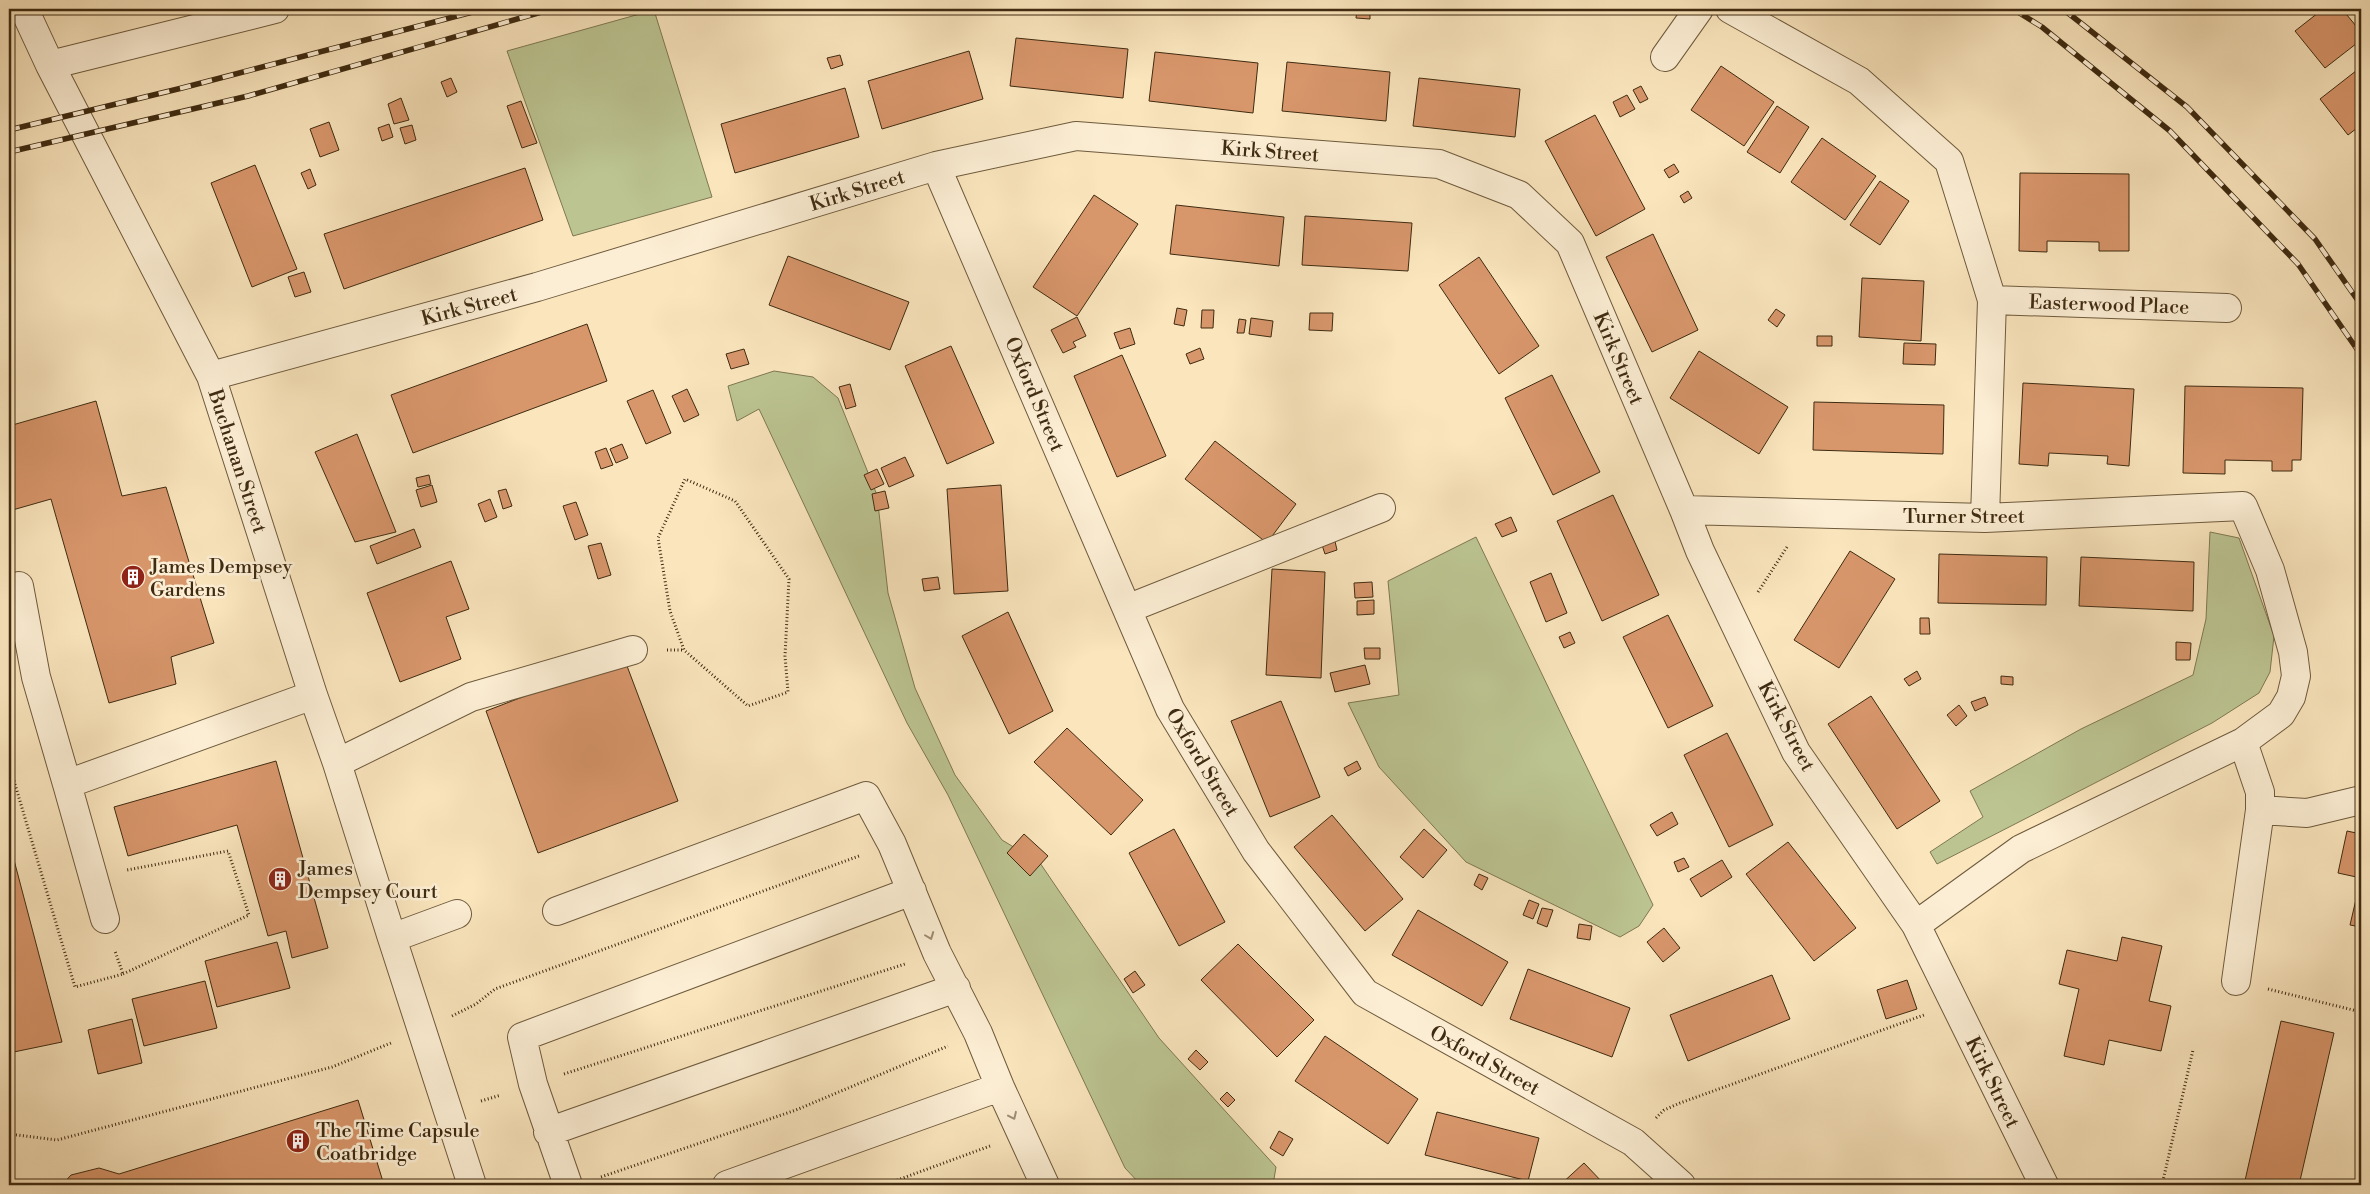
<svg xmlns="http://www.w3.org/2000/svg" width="2370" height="1194" viewBox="0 0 2370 1194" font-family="'Libre Bodoni',serif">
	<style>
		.green { fill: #bcc592; stroke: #7e7852 }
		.building { fill: #d8966b; stroke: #3f2b11 }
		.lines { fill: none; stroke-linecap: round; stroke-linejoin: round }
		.minor-casing { stroke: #6e5a3c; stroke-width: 30 }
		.path { stroke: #3f2b11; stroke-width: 3; stroke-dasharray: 1 2.5; stroke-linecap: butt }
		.minor { stroke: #fceed4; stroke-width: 28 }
		.rail-casing { stroke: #3f2b11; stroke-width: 5.5 }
		.rail { stroke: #fceed4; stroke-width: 4; stroke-dasharray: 11; stroke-linecap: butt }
		.oneway { stroke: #9e8c72 }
		.labels { text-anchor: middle; stroke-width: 5; stroke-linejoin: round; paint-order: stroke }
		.street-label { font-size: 20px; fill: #3f2b11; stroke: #fceed4 }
		.poi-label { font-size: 20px; fill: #3f2b11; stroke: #fceed4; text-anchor: start }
	</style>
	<rect width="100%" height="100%" fill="#fae5bd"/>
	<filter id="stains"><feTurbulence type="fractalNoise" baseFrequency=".004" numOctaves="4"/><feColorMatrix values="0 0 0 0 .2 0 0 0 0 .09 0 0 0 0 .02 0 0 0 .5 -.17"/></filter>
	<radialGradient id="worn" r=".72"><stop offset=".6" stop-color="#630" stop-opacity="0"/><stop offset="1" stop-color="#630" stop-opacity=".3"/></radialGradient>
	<path class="green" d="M654 10 712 197 573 236 507 51Z
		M774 371 813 377 838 398 877 495 888 593 915 688 955 775 1002 840 1040 863 1159 1038 1276 1167 1273 1185H1141L1125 1168 948 795 907 723 759 409 737 421 728 386Z
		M2210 532 2239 538 2274 636 2270 672 2259 693 2212 723 1937 864 1930 852 1983 817 1970 791 2081 729 2193 675 2206 619Z
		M1476 537 1653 905 1639 926 1620 937 1466 862 1379 767 1348 703 1399 695 1388 581Z"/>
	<path class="building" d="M1357 9H1370V19L1356 18Z
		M2323 9H2342L2361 32V40L2325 68 2295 31Z
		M1016 38 1128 49 1123 98 1010 86Z
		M969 51 983 99 882 129 868 81Z
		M1155 52 1258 63 1253 113 1149 101Z
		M840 55 843 65 831 69 827 58Z
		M1287 62 1390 72 1386 121 1282 111Z
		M1721 66 1774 102 1744 146 1691 110Z
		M2361 67V125L2348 135 2320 99Z
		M451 78 457 92 447 97 441 82Z
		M1419 78 1520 89 1515 137 1413 126Z
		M1641 86 1648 99 1640 103 1633 90Z
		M845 88 859 137 735 173 721 124Z
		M1627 95 1635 109 1620 117 1613 102Z
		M401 98 409 120 394 124 388 104Z
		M521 101 537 143 522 148 507 106Z
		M1777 106 1809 127 1780 173 1747 152Z
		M1595 115 1645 209 1596 236 1545 141Z
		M329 122 339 150 320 157 310 129Z
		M389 124 393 137 382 141 378 128Z
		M412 125 416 140 405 144 400 128Z
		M1822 138 1876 176 1845 220 1791 182Z
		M1674 164 1679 172 1669 178 1664 170Z
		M255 165 297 269 252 287 211 183Z
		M525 168 543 220 344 289 324 234Z
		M310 169 316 185 308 189 301 173Z
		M2020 173 2129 174V251H2099V242L2047 241V252L2019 251Z
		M1880 181 1909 201 1880 245 1850 225Z
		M1688 191 1692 198 1684 203 1680 196Z
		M1094 195 1138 224 1077 316 1033 287Z
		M1176 205 1284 217 1279 266 1170 254Z
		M1305 216 1412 223 1408 271 1302 265Z
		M1653 234 1698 330 1652 352 1606 257Z
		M788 256 909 302 890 350 769 305Z
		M1479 257 1539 346 1499 374 1439 285Z
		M304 272 311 292 295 297 288 277Z
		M1862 278 1924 281 1921 341 1859 337Z
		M1177 308 1187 310 1184 326 1174 324Z
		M1776 309 1785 315 1777 327 1768 320Z
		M1202 310H1214L1213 328H1201Z
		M1310 313H1333L1332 331 1309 330Z
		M1077 317 1086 336 1073 342 1076 347 1063 353 1051 330Z
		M1251 318 1273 321 1271 337 1249 334Z
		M1239 319 1246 320 1244 333H1237Z
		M587 324 607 381 413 453 391 395Z
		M1130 328 1135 344 1120 349 1114 333Z
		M1817 336H1832V346H1817Z
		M1904 343 1936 344 1935 365 1903 364Z
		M951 346 994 443 947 464 905 366Z
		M1200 348 1204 359 1190 364 1186 354Z
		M744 349 749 364 731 369 726 354Z
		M1699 351 1788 407 1759 454 1670 398Z
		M1122 355 1166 456 1117 477 1074 376Z
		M1552 375 1600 472 1553 495 1505 398Z
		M2023 383 2134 389 2129 466 2107 464 2108 456 2049 453 2048 466 2019 464Z
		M850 384 856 406 846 409 839 387Z
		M2185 386 2303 388 2301 460H2292V471H2272V461L2225 460V474L2183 473Z
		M687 389 699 415 684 422 672 396Z
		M653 390 671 433 646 444 627 401Z
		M96 401 122 496 166 487 214 643 171 657 176 684 109 703 51 499 9 511V426Z
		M1814 402 1944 405 1943 454 1813 450Z
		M357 434 396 532 355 542 315 452Z
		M1215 441 1296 504 1267 543 1185 479Z
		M622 444 628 458 616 463 610 449Z
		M606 448 613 465 601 469 595 452Z
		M905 457 914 476 889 487 881 468Z
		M877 469 884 484 871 490 864 475Z
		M429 475 431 484 418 487 416 478Z
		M432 485 437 502 421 507 416 490Z
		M1001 485 1008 591 954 594 947 489Z
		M506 489 512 506 503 509 498 491Z
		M885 491 889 508 875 511 872 494Z
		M1613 495 1659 595 1602 621 1557 521Z
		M490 499 497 517 485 522 478 504Z
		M576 502 588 535 575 540 563 506Z
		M1511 517 1517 531 1502 537 1495 524Z
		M414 529 421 547 377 564 370 546Z
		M1334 537 1337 550 1325 554 1321 542Z
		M601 543 611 575 598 579 588 546Z
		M1850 551 1895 579 1839 668 1794 640Z
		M1939 554 2047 557 2046 605 1938 603Z
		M2081 557 2194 562 2193 611 2079 606Z
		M451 561 469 609 446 617 461 659 400 682 367 593Z
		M1272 569 1325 572 1321 678 1266 675Z
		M1551 573 1567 613 1546 622 1530 582Z
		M938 577 940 589 924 591 922 579Z
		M1372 582 1373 597 1355 598 1354 583Z
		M1374 600V614L1357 615V601Z
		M1008 612 1053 711 1009 734 962 636Z
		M1668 615 1713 706 1668 728 1623 637Z
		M1920 618H1929L1930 634H1920Z
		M1570 632 1575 643 1564 648 1559 637Z
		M2176 642 2191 643 2190 660H2176Z
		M1364 648H1380V659H1365Z
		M624 658 678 801 538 853 486 711Z
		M1365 665 1370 684 1335 692 1330 673Z
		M1917 671 1921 679 1909 686 1904 679Z
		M2001 676 2013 677V685L2001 684Z
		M1871 696 1940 801 1897 829 1828 724Z
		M1985 697 1988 705 1975 711 1971 702Z
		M1281 701 1320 797 1270 817 1231 721Z
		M1959 705 1967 716 1956 726 1947 715Z
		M1067 728 1143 800 1111 835 1034 762Z
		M1727 733 1773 825 1729 847 1684 755Z
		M276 761 328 948 292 958 286 931 268 936 237 825 128 856 114 807Z
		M1357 761 1361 769 1348 776 1344 768Z
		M1672 812 1678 824 1657 836 1650 825Z
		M1332 815 1403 899 1365 931 1294 847Z
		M1174 829 1225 922 1179 946 1129 853Z
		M1424 829 1447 850 1423 878 1400 857Z
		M2347 831 2361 834V927L2350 925 2361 878 2338 873Z
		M1024 834 1048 856 1030 876 1007 853Z
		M9 841 62 1042 9 1053Z
		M1788 842 1856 928 1814 961 1746 874Z
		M1684 858 1689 867 1678 872 1674 862Z
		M1722 860 1732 877 1701 897 1690 879Z
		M1479 874 1488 878 1482 890 1474 885Z
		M1529 900 1539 904 1533 919 1523 915Z
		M1542 908 1553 910 1547 927 1537 923Z
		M1418 910 1508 962 1482 1006 1392 955Z
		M1579 924 1592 926 1590 940 1577 938Z
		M1664 928 1680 948 1663 962 1647 942Z
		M2122 937 2162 946 2149 1001 2171 1006 2161 1051 2109 1040 2104 1065 2064 1056 2079 989 2059 984 2067 950 2117 961Z
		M277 942 290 988 217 1007 205 961Z
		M1238 944 1314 1020 1277 1057 1201 980Z
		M1528 969 1630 1008 1612 1057 1510 1019Z
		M1135 971 1145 985 1133 993 1124 979Z
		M1772 975 1790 1019 1688 1061 1670 1015Z
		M1907 980 1917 1009 1886 1019 1877 990Z
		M205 981 217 1028 144 1046 132 999Z
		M132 1019 142 1063 98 1074 88 1030Z
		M2281 1021 2334 1033 2299 1185H2244Z
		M1325 1036 1418 1099 1388 1144 1295 1081Z
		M1196 1050 1208 1062 1200 1070 1188 1059Z
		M1227 1092 1235 1100 1228 1107 1220 1099Z
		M358 1100 384 1185H62L71 1175 99 1168 119 1174Z
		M1437 1112 1539 1138 1528 1181 1425 1155Z
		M1279 1131 1293 1139 1283 1156 1270 1148Z
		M1584 1163 1605 1185H1560Z"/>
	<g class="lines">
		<g class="minor-casing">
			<path id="minor" d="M24 9 50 65 211 376 313 695 337 763 392 938 457 914
				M1730 9 1859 81 1949 161 1992 300 1985 518
				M1665 57 1699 9
				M50 65 275 9
				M936 166 1170 709 1256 851 1365 993 1633 1142 1681 1185
				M1992 300 2227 308
				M211 376 537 287 936 166 1076 136 1439 164 1519 195 1570 243 1684 510 1700 551 1796 752 1916 925 2044 1185
				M1684 510 1985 518 2243 506 2270 570 2293 652 2296 676 2291 697 2281 714 2243 742 2260 792V810L2236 981
				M19 586 36 677 67 784 313 695
				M1127 609 1381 508
				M337 763 471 697 633 650
				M67 784 105 919
				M2260 810 2307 813 2361 800
				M557 911 866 796 892 844 937 953 978 1033 1000 1087 1045 1185
				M1916 925 2021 849 2243 742
				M392 938 472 1185
				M548 1132 956 988
				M568 1185 533 1084 522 1037 912 891
				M727 1185 1000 1087"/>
		</g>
		<path class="path" d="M1758 592 1787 547
			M667 650H684L670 611 658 538 685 479 735 501 789 579 785 656 788 692 748 706 684 650
			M9 764 75 987 123 974 115 951
			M123 974 249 915 228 851 127 870
			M2268 989 2361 1012
			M452 1016 476 1004 495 989 859 856
			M564 1074 905 964
			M481 1101 501 1095
			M1656 1118 1664 1110 1680 1103 1924 1015
			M9 1134 57 1140 332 1067 391 1043
			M601 1177 796 1110 948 1046
			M884 1185 990 1146
			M2162 1185 2193 1050"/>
		<use href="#minor" class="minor"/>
		<g class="rail-casing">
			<path id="rail" d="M2013 9 2042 27 2170 131 2298 264 2361 355
				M2063 9 2187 107 2315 239 2361 305
				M9 130 182 88 484 9
				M9 152 248 96 552 9"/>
		</g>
		<use href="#rail" class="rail"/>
	</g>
	<defs><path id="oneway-chevron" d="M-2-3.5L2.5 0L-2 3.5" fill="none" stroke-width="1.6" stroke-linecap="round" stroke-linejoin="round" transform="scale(1.25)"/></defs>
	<g class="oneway">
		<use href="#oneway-chevron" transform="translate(930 936) rotate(69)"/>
		<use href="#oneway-chevron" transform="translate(1013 1116) rotate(65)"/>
	</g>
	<defs>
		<g id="building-disc" transform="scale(1.25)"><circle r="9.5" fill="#8f2418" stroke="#fceed4"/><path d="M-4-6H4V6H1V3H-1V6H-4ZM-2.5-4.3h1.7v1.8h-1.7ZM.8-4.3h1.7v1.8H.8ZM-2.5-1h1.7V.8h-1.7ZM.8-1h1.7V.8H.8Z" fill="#fff"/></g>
	</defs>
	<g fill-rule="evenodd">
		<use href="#building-disc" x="133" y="577"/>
		<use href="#building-disc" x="280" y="879"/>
		<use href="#building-disc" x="298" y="1141"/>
	</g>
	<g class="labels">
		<g class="street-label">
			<text transform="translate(1270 151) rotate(4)" y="7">Kirk Street</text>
			<text transform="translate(857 190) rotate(-17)" y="7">Kirk Street</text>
			<text transform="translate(2109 304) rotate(2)" y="7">Easterwood Place</text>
			<text transform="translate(469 306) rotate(-15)" y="7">Kirk Street</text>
			<text transform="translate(1619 358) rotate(67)" y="7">Kirk Street</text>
			<text transform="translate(1035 394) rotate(67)" y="7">Oxford Street</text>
			<text transform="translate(238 461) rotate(72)" y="7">Buchanan Street</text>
			<text x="1964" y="523">Turner Street</text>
			<text transform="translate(1787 726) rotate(62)" y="7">Kirk Street</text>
			<text transform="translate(1203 762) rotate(59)" y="7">Oxford Street</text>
			<text transform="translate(1485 1060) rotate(29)" y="7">Oxford Street</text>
			<text transform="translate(1993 1082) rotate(64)" y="7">Kirk Street</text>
		</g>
		<g class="poi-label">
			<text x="150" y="573">James Dempsey<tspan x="150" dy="23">Gardens</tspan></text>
			<text x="298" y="875">James<tspan x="298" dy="23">Dempsey Court</tspan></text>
			<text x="316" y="1137">The Time Capsule<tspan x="316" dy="23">Coatbridge</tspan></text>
		</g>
	</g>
	<rect width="2370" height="1194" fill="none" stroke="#fae5bd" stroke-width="30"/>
	<rect x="10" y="10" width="2350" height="1174" fill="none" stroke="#3f2b11" stroke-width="2.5"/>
	<rect x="15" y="15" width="2340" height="1164" fill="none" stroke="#3f2b11"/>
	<rect width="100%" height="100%" filter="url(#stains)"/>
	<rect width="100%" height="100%" fill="url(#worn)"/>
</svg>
